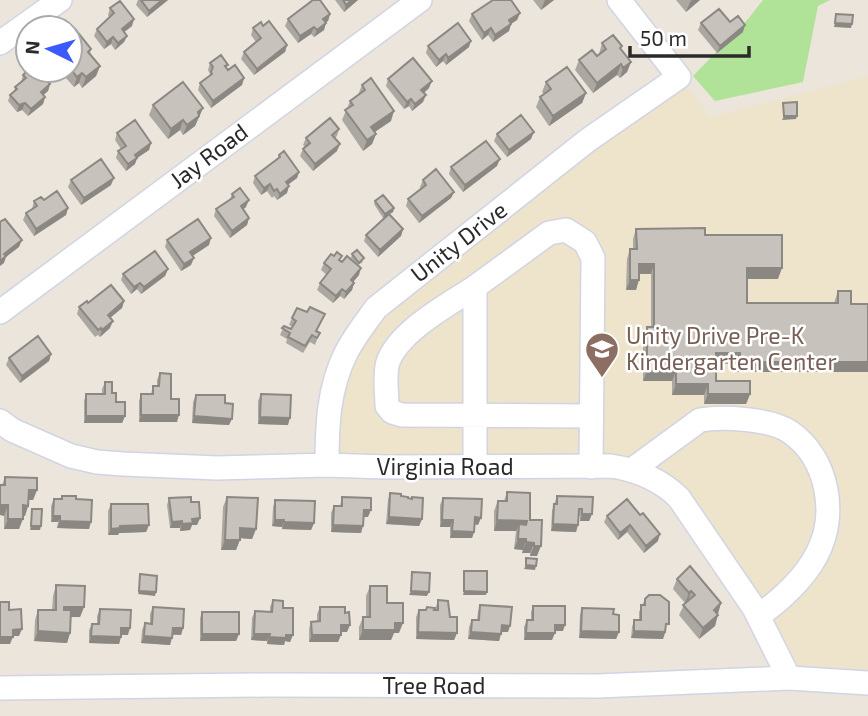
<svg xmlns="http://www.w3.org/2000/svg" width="868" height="716" viewBox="0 0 868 716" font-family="'Exo 2',sans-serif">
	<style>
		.education { fill: #eee3cb }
		.green { fill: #b0e398 }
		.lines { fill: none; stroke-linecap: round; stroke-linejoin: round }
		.minor-casing { stroke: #d1d4e3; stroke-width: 26 }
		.minor { stroke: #fff; stroke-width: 23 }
		.wall { fill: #aba7a1 }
		.shaded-wall { fill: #8b8883 }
		.building { fill: #c7c2bb; stroke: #8b8883; stroke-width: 2 }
		.labels { text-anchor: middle; stroke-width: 5; stroke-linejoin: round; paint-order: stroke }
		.street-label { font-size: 23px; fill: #2a2a2a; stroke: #fff }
		.education-label { font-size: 23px; fill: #785e54; stroke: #fff; text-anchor: start }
	</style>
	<rect width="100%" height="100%" fill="#ece5dc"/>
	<path class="education" d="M868 76V683L789 678 679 498 633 469 327 465 354 338 679 77 711 117Z"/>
	<path class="green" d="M763 0H830L818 6 803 82 715 101 693 76 748 19Z"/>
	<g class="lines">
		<g class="minor-casing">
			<path id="minor" d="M0 43 60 0
				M475 287C448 305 399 331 388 362 384 374 387 393 387 406L392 412 402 415 591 416
				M0 312 420 0
				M0 421 12 430 71 456 97 462 123 464 217 468 327 465 385 467 611 466C637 470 660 479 679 498L754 608 789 678
				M327 465C327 427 328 389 346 353 354 337 366 322 376 308L588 140 679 77 619 0
				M475 467V287L549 233 566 230 585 242 593 258 591 467
				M633 469 700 420C722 416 772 419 790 432 828 458 838 515 817 554 805 578 780 601 758 616
				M0 688 266 685 598 686 789 678 868 683"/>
		</g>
		<use href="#minor" class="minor"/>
	</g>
	<path class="wall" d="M138 0H168L147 17 136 5Z
		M335 0H358L344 12Z
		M533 0H554L541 10Z
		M676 0H700L686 12Z
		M110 8 132 26 124 32 127 36 124 42 115 50 111 44 104 49 94 36 97 29 109 17 108 15Z
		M520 13 517 20 511 24 509 31 493 42 488 35 482 40 469 21 472 14Z
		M330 14 328 21 326 22 324 30 314 37 311 34 298 43 285 26 288 19Z
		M730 22 743 32 717 53 698 30 701 23Z
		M263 26 287 45 285 52 254 75 241 59 244 52 256 42 251 35 253 28Z
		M70 35 91 49 90 53 100 66 96 76 82 88 79 83 74 87 65 77 60 81 51 70H70Z
		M602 43 621 50 631 62 627 72 620 78 617 75 593 93 575 70 579 60 597 56 599 54Z
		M428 46 469 47 446 65 443 61 436 67 426 53Z
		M210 63 244 78 242 85 211 108 198 90 200 83 209 77 210 74 208 70Z
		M23 75 50 84 48 91 43 95 45 97 43 104 28 116 22 110 17 112 8 101 10 95 14 92 15 87 21 82Z
		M388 79 429 88 424 93 423 102 412 111 409 106 404 109 386 86Z
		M546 82 586 93 582 103 549 126 536 107 540 97 544 94 542 92Z
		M362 85 391 121 375 132 376 134 372 144 363 151 342 120 350 101 358 95Z
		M153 105 203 108 195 126 183 135 180 130 168 139 149 115Z
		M339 129 337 136 335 138 337 151 313 171 300 156 303 149 305 147 303 145 306 138Z
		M117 133 151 143 149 150 137 158 135 164 126 171 116 158 118 151 121 149 115 140Z
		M497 134 531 139 507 157 494 141Z
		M279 155 299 172 297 178 288 185 287 193 277 200 274 196 272 198 267 191 261 195 253 183 255 176 277 160Z
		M497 166 463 192 449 174 451 167Z
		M71 180 111 185 81 205 68 187Z
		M423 180 454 192 451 198 419 223 406 206 408 199 421 189 420 187Z
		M232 194 246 207 243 209 249 218 247 225 230 238 214 216 216 209 230 199Z
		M44 200 68 208 66 215 34 236 23 220 26 213 32 209 34 201Z
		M375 201 394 208 393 212 383 218 374 204Z
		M403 229 401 236 378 257 364 241 366 235Z
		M636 229 705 235 778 279H747V303H834L838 291 851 304H868V372H737V363L716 364V381L750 394 746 404H704V395H672V381H643V337L647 327H651V274H639L636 290H626L627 259 630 249H633V239Z
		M167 240 209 245 192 256 191 265 181 271 165 247Z
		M352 254 363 262 358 265 359 275 353 281 354 283 352 290 344 299 340 296 333 303 317 290 320 283 327 275 321 270 324 263 340 261 342 262 354 261 351 258Z
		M168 269 165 276 141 294 137 289 131 294 121 280 123 274Z
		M124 301 122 308 110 318V328L100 337 98 335 95 337 77 314 79 307 88 303Z
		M292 318 322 321 316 331 317 340 315 345 310 342 303 353 286 343 287 339 280 335 284 326 291 329 293 327 289 325Z
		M51 354 49 361 20 383 6 365 9 358Z
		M160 373 171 399 177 422H139V401L141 394H151L153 386H157V380Z
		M105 382 125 416 122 423H84V401L86 394H102V389Z
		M261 394 288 425 258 424V401Z
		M196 395 229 425 192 423 193 402Z
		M5 477 37 490 33 500H29L28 506 25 516H23L19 529H4V516L2 485Z
		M507 492 530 520 537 556H530V553H522L523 550 514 549 516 531H494V511L498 501H504Z
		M390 493 408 498 422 519 419 526 386 524 388 500Z
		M62 496 76 499 89 529 57 528 58 522H51V506L54 499H60Z
		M557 496 592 514 589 521H580V516H579L576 532 551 531 552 511Z
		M227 497 256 529 252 539 240 538 236 550H221L223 507Z
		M342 497 368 517H363L361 533 331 532V513L334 506H340Z
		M169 498 191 502 200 518 197 525H192L190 530 180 531V528H170L167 505Z
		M443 498 478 525 475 524 474 532 472 538H450V527H440V505Z
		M627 499 658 541 644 553 627 532 618 540 604 522 607 516Z
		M275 500 314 523 311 530 282 529V527L272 526 273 507Z
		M111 504 149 525 146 532 119 533 118 535H108V511Z
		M677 579 721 603 717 614 715 626 699 639 679 615 685 603 673 589Z
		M56 585 84 607 80 617H71L70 633 67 643 34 641 35 620 38 610H52L53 596Z
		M370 586 387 603 399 633H394L391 640H359V627L363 617H366V596Z
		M645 599 666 631 663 639 631 638 632 627 634 620H639V612Z
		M273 600 283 608 293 635 290 642 285 641 284 645 267 644V641L251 640 252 618 255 611 270 612V607Z
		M438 600 457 633 454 640 416 639V617L419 610H426L427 607 435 610Z
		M480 605 508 632H501L499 641 468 639 469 627 472 620H477L478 612Z
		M533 606 563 631H555L552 640H524V627L527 620H531V612Z
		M153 607 183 628 181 635H172L170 645 141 643 142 630 145 623H150V614Z
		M320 607 347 632H341L338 642H309V629L311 622H317V614Z
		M582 608 613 614 619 632 616 639 579 638 580 615Z
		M100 609 128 635H121L119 644 89 643V630L92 624H97V616Z
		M202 612 239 634 236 641H200V618Z"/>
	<path class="shaded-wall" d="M162 0H168L147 17 149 11Z
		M352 0H358L344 12 346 5Z
		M545 0H554L541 10Z
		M692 0H700L686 12 690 2Z
		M520 13 517 20 506 27 509 20Z
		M330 14 328 21 321 26 323 19Z
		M134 19 132 26 119 36 122 29Z
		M326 23 324 30 314 37 317 30Z
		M835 23 852 24 851 28 834 27Z
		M511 24 509 31 493 42 495 35Z
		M745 25 743 32 717 53 720 46Z
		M314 27 311 34 298 43 300 36Z
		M491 28 488 35 482 40 484 33Z
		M127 36 124 42 115 50 118 43Z
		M113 37 111 44 104 49 107 42Z
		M471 41 469 47 446 65 448 58Z
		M287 45 285 52 254 75 257 69Z
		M446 54 443 61 436 67 439 60Z
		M631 62 627 72 620 78 623 68Z
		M621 64 617 75 593 93 597 83Z
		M100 66 96 76 82 88 86 77Z
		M64 70H67L65 77 60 81Z
		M82 73 79 83 74 87 77 77Z
		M244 78 242 85 211 108 213 101Z
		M432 81 429 88 419 97 421 90Z
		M50 84 48 91 39 99 41 92Z
		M586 93 582 103 549 126 553 116Z
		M426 95 423 102 412 111 415 104Z
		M45 97 43 104 28 116 31 109Z
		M411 99 409 106 404 109 407 102Z
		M25 103 22 110 17 112 19 105Z
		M203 108 195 126 183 135 187 125 198 112Z
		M394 111 391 121 367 137 371 127Z
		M784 116H797L796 119 782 120Z
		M183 120 180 130 168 139 171 129Z
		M534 132 531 139 507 157 509 150Z
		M376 134 372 144 363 151 367 140Z
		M151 143 149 150 137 158 135 164 126 171 128 164 135 155Z
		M340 144 337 151 313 171 315 164Z
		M500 159 497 166 463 192 465 185Z
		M299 172 297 178 283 188 286 182Z
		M114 178 111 185 81 205 84 198Z
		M270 184 267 191 261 195 264 188Z
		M289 186 287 193 277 200 280 194Z
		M454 192 451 198 419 223 422 216Z
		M249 200 246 207 239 213 241 206Z
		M68 208 66 215 34 236 36 229Z
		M394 208 393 212 383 218 385 214Z
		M249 218 247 225 230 238 232 231Z
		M403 229 401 236 378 257 380 250Z
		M211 238 209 245 188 259 190 252Z
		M22 240 19 247 6 257 4 263 0 266V261L4 254Z
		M194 258 191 265 181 271 184 264Z
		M639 264H654L651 274H636Z
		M361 268 359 275 349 287 351 280Z
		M747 268H782L778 279H743Z
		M168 269 165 276 141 294 144 287Z
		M630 280H639L636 290H626Z
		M140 283 137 289 131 294 134 287Z
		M354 283 352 290 344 299 346 292Z
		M342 289 340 296 333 303 336 296Z
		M124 301 122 308 105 322 108 315Z
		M113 321 110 328 100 337 102 330Z
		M716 353H740L737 363 712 364Z
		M51 354 49 361 20 383 22 376Z
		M740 362H868V372H737Z
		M647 371H676L672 381H643Z
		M676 384H708L704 395H672Z
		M708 394H750L746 404H704Z
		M141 415H179L177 422H139Z
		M86 416H125L122 423H84Z
		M194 416 232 419 229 425 192 423Z
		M260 417 290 418 288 425 258 424Z
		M29 490H37L33 500H25Z
		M0 505H8L4 516 0 515Z
		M23 505 28 506 25 516 19 515Z
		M364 510H371L368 517H361Z
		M582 514H592L589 521H580Z
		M53 516H60L58 522H51Z
		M389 517 422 519 419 526 386 524Z
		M475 517 481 518 478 525 473 524Z
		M200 518 197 525H192L190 530 180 531 182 524 192 519Z
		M8 519H23L19 529H4Z
		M275 520H284L282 527 272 526Z
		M442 520H453L450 527H440Z
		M497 520 527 521 523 532 519 524 516 531H494Z
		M60 521 91 522 89 529 57 528Z
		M182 521 180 528H170L172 522Z
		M284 522 314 523 311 530 282 529Z
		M553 524 578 525 576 532 551 531Z
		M149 525 146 532 119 533 118 535H108L111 529 120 526Z
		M333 525 363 526 361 533 331 532Z
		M630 525 627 532 618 540 620 533Z
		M31 526H41L40 530H30Z
		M240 528 256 529 252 539 237 538Z
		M452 531 474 532 472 538H450Z
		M660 534 658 541 644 553 646 546Z
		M518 539H526L523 550 514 549Z
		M225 540H240L236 550H221Z
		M526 542 534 543 530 553H522Z
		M534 546H541L537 556H530Z
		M526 565 536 566 535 570 524 569Z
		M139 591 156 592 155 596 138 594Z
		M411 591 429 592 427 596 409 595Z
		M464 591 487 592 486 595H463Z
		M691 591 688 601 685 603 689 593Z
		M721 603 718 614 710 620 714 610Z
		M64 607H84L80 617H60Z
		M718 615 715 626 699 639 703 628Z
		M395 623H403L399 633H394L391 640H359L363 630Z
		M341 625H350L347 632H338Z
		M502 625 510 626 508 632H499Z
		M555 625H565L563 631H552Z
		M121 628H130L128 635H119Z
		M173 628H183L181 635 170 634Z
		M22 629 19 636H10L13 630Z
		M38 631 70 633 67 643 34 641Z
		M581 631 619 632 616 639 579 638Z
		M634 631 665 632 663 639 631 638Z
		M418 632 457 633 454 640 416 639Z
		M471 632 501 634 499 641 468 639Z
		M526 633H555L552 640H524Z
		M202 634H239L236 641H200Z
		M254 634H270L267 641 251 640Z
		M286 635H293L290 642 285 641 284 645 267 644 269 637Z
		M312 635H341L338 642H309Z
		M91 636 121 637 119 644 89 643Z
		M144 636 172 638 170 645 141 643Z
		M0 637H13L10 644H0Z"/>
	<path class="building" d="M141 0H162L149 11Z
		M313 0H320L330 14 323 19 326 23 317 30 314 27 300 36 288 19Z
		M343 0H352L346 5Z
		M493 0H511L520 13 509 20 511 24 495 35 491 28 484 33 472 14Z
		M120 1 134 19 122 29 127 36 118 43 113 37 107 42 97 29 114 13 110 8Z
		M719 9 730 22 738 16 745 25 720 46 701 23Z
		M836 14 853 15 852 24 835 23Z
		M269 21 287 45 257 69 244 52 261 38 253 28 261 22 263 26Z
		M458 23 471 41 448 58 446 54 439 60 428 46Z
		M76 30 91 49 88 52 100 66 86 77 82 73 77 77 70 68V35Z
		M613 35 622 46 620 48 631 62 623 68 621 64 597 83 579 60 592 50 597 56 606 49 602 43Z
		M221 55 228 65 225 66 228 70 235 65 244 78 213 101 200 83 212 74 211 72 213 67 210 63Z
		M413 58 432 81 421 90 426 95 415 104 411 99 407 102 388 79Z
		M567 67 586 93 553 116 540 97 551 89 546 82Z
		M28 70H38L50 84 41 92 45 97 31 109 25 103 19 105 10 95 17 89 15 87 26 78 23 75Z
		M371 78 394 111 371 127 376 134 367 140 345 110 353 105 350 101 365 90 362 85Z
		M183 82 203 108 198 112 199 116 187 125 183 120 171 129 153 105Z
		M797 102V116H784L783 103Z
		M521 115 534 132 509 150 497 134Z
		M330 118 339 129 332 135 340 144 315 164 303 149 310 143 306 138Z
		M135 120 151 143 135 155 137 158 128 164 118 151 126 146 117 133Z
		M486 141 500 159 465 185 451 167Z
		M284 151 299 172 286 182 289 186 280 194 277 189 274 191 270 184 264 188 255 176 280 157 279 155Z
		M101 159 114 178 84 198 71 180Z
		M436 169 454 192 422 216 408 199 426 185 423 180Z
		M240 188 249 200 241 206 249 218 232 231 216 209 234 197 232 194Z
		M57 191 68 208 36 229 26 213 37 206 34 201 41 197 44 200Z
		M383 195 394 208 385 214 375 201Z
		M389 214 403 229 380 250 366 235Z
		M5 219 22 240 4 254 6 256 0 261V222Z
		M198 219 211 238 190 252 194 258 184 264 167 240Z
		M705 228V235H782V268H747V303H838V291H851V304H868V362H740V353H716V381H750V394H708V384H676V371H647V327H654V264H639V280H630V249H637L636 229Z
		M357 250 364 258 359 263 352 254Z
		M155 251 168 269 144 287 140 283 134 287 123 274Z
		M337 252 342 256 339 260 342 262 347 256 361 268 351 280 354 283 346 292 342 289 336 296 320 283 331 269 324 263 331 254 334 256Z
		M111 285 124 301 108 315 113 321 102 330 101 328 98 330 79 307 87 301 88 303Z
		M310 307 325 314 316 331 320 333 317 338 312 335 305 346 288 337 290 333 282 328 284 326 291 329 296 321 292 318 297 308 307 312Z
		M38 336 51 354 22 376 9 358Z
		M160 373 171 374V399H179V415H141V394H153V386H159Z
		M105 382H112V393H116V402H125V416H86V394H105Z
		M261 394 291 395 290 418 260 417Z
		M196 395H225V403L233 404 232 419 194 416Z
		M5 477 37 478V490H29L28 506 23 505V519H8V505H0V485H5Z
		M507 492 530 493V520H542L541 546H534V543L526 542V539H518L519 524 526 525 527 521 497 520 498 501H507Z
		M390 493 401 494V496L408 497V498L412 499V497L423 498 422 519 389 517Z
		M62 496H76V499L92 500 91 522 60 521V516H53L54 499H62Z
		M557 496 593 497 592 514H582V509H579L578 525 553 524 554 504H557Z
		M191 497V502H199L200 518 192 519 193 523 182 524V521L172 522 169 498Z
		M227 497 258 498 256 529 240 528V540H225Z
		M342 497 371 498V510H364L363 526 333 525 334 506H342Z
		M443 498 482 499 481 518 475 517 474 532 452 531 453 520H442Z
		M627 499 640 515 643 513 660 534 646 546 630 525 620 533 607 516Z
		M275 500 315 501 314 523 284 522V520H275Z
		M111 504H148L149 525 120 526V528L111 529Z
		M32 509H42L41 526H31Z
		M526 558 537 559 536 566 526 565Z
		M690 566 721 603 714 610 718 615 703 628 683 605 695 595 691 591 689 593 677 579Z
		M464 571H487V592L464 591Z
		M412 572 430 573 429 592 411 591Z
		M140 574 157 576 156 592 139 591Z
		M56 585 85 586 84 607H64V610H71L70 633 38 631V610H56Z
		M370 586H387V603H403V623H395V630H363V617H370Z
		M649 595H660L669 602V624H666L665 632 634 631V620H641V605H645V599Z
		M273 600 283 601V608H293V635H286V638L269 637 270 634H254L255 611 272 612Z
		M438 600 448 601 450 617H457V633L418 632 419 610H426L427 607 435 608 434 610H438Z
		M0 602H9V610L21 609 22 629 13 630V637H0Z
		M480 605 512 607 510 626 502 625 501 634 471 632 472 620H479Z
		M533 606H565V625H555V633H526L527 620H533Z
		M153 607 184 609 183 628H173L172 638 144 636 145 623 152 624Z
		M320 607H345V613L349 612 350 625H341V635H312L311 622 320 621Z
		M582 608 614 609 613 614 619 615V632L581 631Z
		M100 609 131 610 130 628H121V637L91 636 92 624H99Z
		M202 612H239V634H202Z"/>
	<defs>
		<g id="school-pin" transform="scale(1.75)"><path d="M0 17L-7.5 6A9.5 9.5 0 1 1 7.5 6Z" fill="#8d6e63" stroke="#fff"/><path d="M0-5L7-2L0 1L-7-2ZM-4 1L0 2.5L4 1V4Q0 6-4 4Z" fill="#fff"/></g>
	</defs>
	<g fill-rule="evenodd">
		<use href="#school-pin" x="602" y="349"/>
	</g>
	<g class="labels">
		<g class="street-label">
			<text transform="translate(209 156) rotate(-37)" y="8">Jay Road</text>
			<text transform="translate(459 242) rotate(-38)" y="8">Unity Drive</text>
			<text x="445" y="475">Virginia Road</text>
			<text x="434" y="694">Tree Road</text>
		</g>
		<g class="education-label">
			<text x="626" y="344">Unity Drive Pre-K<tspan x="626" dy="26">Kindergarten Center</tspan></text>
		</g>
	</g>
	<g transform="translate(49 49) rotate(275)"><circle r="33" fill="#ffffff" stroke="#aaaaaa" stroke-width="2"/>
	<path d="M0-5L12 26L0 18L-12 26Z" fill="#3b5af9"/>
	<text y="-10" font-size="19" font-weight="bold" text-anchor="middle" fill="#2a2a2a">N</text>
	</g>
	<path d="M630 46v10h119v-10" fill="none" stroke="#2a2a2a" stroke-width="3.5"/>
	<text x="640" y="46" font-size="21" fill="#2a2a2a" stroke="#ffffff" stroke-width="5" paint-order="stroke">50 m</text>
</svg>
